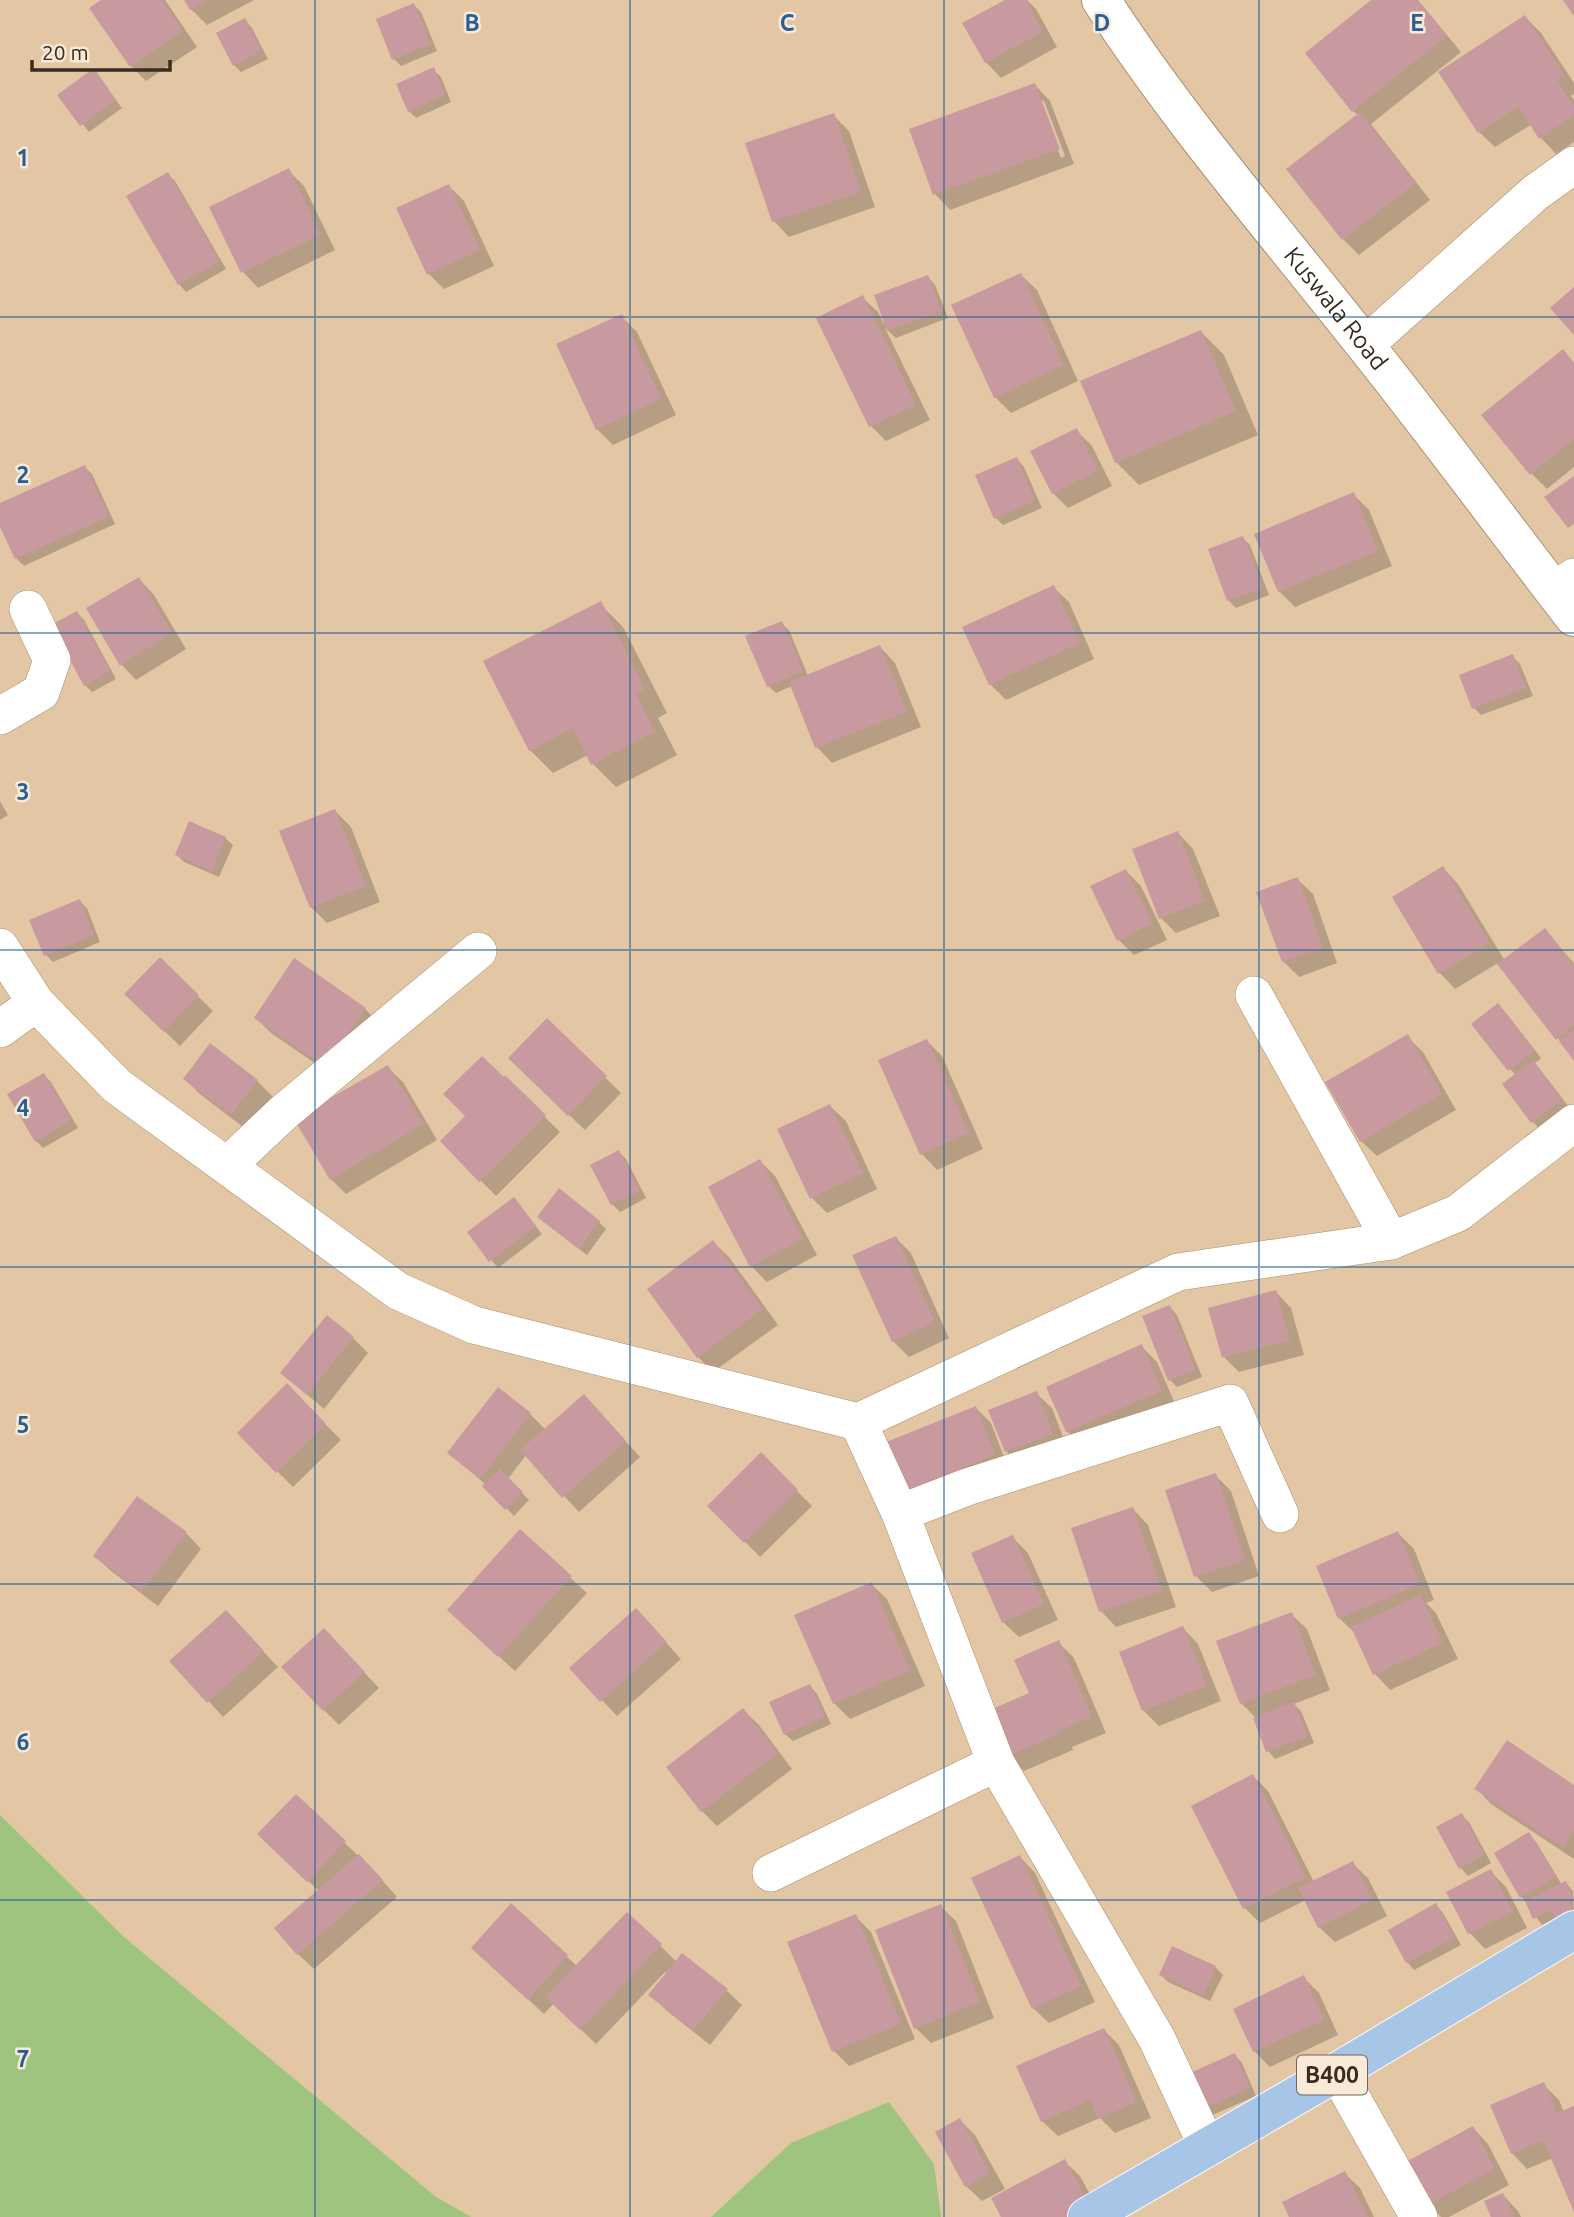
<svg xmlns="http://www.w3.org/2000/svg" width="1574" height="2217" viewBox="0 0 1574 2217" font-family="Ubuntu,sans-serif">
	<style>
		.green { fill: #9fc47f }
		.shadow { fill: #0003; fill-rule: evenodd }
		.building { fill: #c8999e }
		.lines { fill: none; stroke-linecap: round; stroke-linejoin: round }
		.minor-casing { stroke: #a88d6d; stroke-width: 38 }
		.tertiary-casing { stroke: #a88d6d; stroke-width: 40 }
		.primary-casing { stroke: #fff; stroke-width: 40 }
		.minor { stroke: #fff; stroke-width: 37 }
		.tertiary { stroke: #fff; stroke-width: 38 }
		.primary { stroke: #a6c5e7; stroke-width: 38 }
		.grid { fill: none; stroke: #265e96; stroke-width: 2; stroke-opacity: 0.55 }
		.labels { text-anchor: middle; stroke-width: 5; stroke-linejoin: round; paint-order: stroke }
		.shield { fill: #f8e9d8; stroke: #716556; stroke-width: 2 }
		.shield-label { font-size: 23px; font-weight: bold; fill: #372c1f }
		.street-label { font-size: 24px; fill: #372c1f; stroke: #f8e9d8 }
		.grid-label { font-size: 23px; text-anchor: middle; font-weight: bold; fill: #265e96; stroke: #f8e9d8; stroke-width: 5; stroke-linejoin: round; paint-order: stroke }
	</style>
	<rect width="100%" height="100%" fill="#e3c6a4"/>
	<path class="green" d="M0 1815 124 1937 436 2197 471 2217H0Z
		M889 2102 934 2164 941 2217H711L791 2143Z"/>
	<path class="shadow" d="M104 0H165L197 47 146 81 131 66Z
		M186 0H254L207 25 191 9Z
		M1009 0H1027L1036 9 1057 47 1001 78 986 62Z
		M1374 0H1418L1461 52 1371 124 1430 200 1359 255 1343 239 1288 169 1358 115 1353 111Z
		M414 5 421 12 437 51 401 66 394 59Z
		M1525 17 1541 33 1574 83V94L1571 96 1574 100V142L1556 154 1541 138 1532 124 1495 147 1479 132Z
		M245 20 252 28 268 59 241 72 234 65Z
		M433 70 441 77 451 102 416 118 409 111Z
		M94 71 122 108 89 132 59 95Z
		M1035 85 1050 101 1074 164 950 210 935 194ZM1040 101H1044L1065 156 1061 158Z
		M833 115 849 131 875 207 789 237 774 221Z
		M289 171 304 186 335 250 258 288 243 272 211 208Z
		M168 174 175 181 226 269 186 292 179 284Z
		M449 186 464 201 494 266 444 289 429 274Z
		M1021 275 1037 290 1078 381 1011 413 995 397Z
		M928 277 935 285 948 318 896 338 885 328 930 420 886 441 871 426 862 297 878 312 884 324Z
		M621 316 637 332 676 415 613 445 597 429Z
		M1201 332 1224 355 1258 435 1139 485 1116 462Z
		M1563 351 1574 363V467L1547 489 1531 473Z
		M1076 430 1092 446 1112 486 1068 508 1053 493Z
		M1017 459 1024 467 1042 508 1003 525 996 518Z
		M85 467 92 474 115 524 24 566 16 558 0 522V505Z
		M1353 494 1369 510 1392 566 1295 607 1279 591Z
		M1243 538 1250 545 1269 595 1236 608 1229 601 1210 550Z
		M139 579 154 595 186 649 136 680 121 664Z
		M1053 587 1069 602 1094 659 1006 700 990 684Z
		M600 604 623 627 667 713 658 718 677 755 616 787 593 764 588 755 553 773 530 750Z
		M77 613 84 620 116 679 92 692 85 685Z
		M781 623 789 630 808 676 880 647 895 663 921 727 832 763 817 747 792 686 776 693 768 686Z
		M1512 656 1520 664 1533 696 1481 715 1474 708Z
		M0 801 8 815 0 820Z
		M335 811 351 827 380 902 327 923 311 907Z
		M1178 833 1193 849 1220 916 1176 933 1161 918Z
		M225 838 233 845 219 877 184 862 177 855Z
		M1443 868 1458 884 1505 961 1545 931 1574 963V1058L1498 963 1455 989 1440 973 1394 898Z
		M1126 871 1141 886 1167 940 1134 955 1119 940Z
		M1297 879 1313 894 1337 963 1299 977 1283 961Z
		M79 901 87 908 100 942 53 962 46 955Z
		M160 959 213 1011 180 1046 126 994Z
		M365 1009 380 1024 341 1081 271 1033 256 1018Z
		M1505 1012 1541 1058 1534 1064 1569 1107 1540 1129 1533 1122 1516 1075 1510 1069Z
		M547 1020 621 1093 585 1130 526 1074Z
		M1407 1037 1423 1052 1456 1110 1377 1156 1361 1141Z
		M927 1041 942 1056 983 1149 937 1170 922 1154Z
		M210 1046 257 1081 273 1097 247 1130 200 1094 185 1079Z
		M387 1067 403 1082 437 1140 346 1194 331 1179Z
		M44 1075 51 1082 78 1128 43 1148 36 1141Z
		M505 1078 560 1132 496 1196 442 1141Z
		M830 1106 846 1121 877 1189 827 1213 812 1198Z
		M619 1152 626 1159 646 1198 620 1212 612 1204Z
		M760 1161 775 1176 817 1255 767 1282 751 1266Z
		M514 1199 542 1234 498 1268 469 1233Z
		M599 1222 606 1229 587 1255 547 1224Z
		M896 1238 911 1253 949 1338 909 1357 893 1341Z
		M713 1242 729 1257 778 1325 713 1372 698 1357Z
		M1276 1292 1291 1308 1304 1355 1239 1372 1224 1357Z
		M1170 1307 1177 1315 1202 1377 1177 1387 1170 1380Z
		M353 1338 368 1353 324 1409 282 1373Z
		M1142 1347 1157 1362 1176 1406 1083 1447 1067 1431Z
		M287 1386 341 1440 293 1487 239 1433Z
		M498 1390 530 1414 546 1430 599 1412 640 1457 579 1512 526 1455 508 1479 529 1500 514 1516 485 1486 486 1485 450 1453Z
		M1036 1393 1052 1408 1068 1450 1022 1467 1006 1451Z
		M976 1408 991 1423 1009 1470 902 1492Z
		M761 1455 812 1506 760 1557 710 1506Z
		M1215 1475 1231 1491 1259 1576 1212 1592 1196 1576 1167 1492Z
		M1133 1509 1148 1525 1176 1607 1116 1627 1101 1611Z
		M520 1531 587 1593 515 1671 465 1625Z
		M186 1533 201 1549 158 1606 111 1571 95 1556Z
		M1398 1533 1414 1549 1434 1600 1426 1603 1436 1613 1458 1659 1390 1690 1375 1674 1356 1634 1339 1618Z
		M1012 1537 1028 1553 1058 1620 1019 1637 1003 1622Z
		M871 1584 887 1599 925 1686 850 1719 834 1703Z
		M1291 1614 1307 1629 1330 1690 1294 1704 1301 1711 1314 1743 1275 1759 1268 1751 1255 1719H1257L1241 1703Z
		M651 1626 681 1659 617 1716 572 1668Z
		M241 1628 278 1667 223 1717 172 1661Z
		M1183 1628 1198 1644 1221 1701 1159 1726 1144 1711 1121 1653Z
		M1058 1642 1074 1658 1106 1733 1072 1747 1073 1750 1024 1771 1009 1755 1031 1694Z
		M339 1646 379 1688 339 1725 324 1710Z
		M810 1686 817 1694 831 1724 793 1741 785 1734Z
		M743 1710 759 1725 792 1769 717 1826 702 1811Z
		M1253 1776 1268 1791 1314 1882 1352 1863 1368 1878 1387 1916 1335 1942 1319 1927 1306 1900 1260 1923 1245 1908Z
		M1574 1787V1859L1491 1804 1476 1788Z
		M296 1796 375 1872 397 1897 314 1969 298 1954 319 1891 275 1850Z
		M1461 1815 1469 1822 1491 1863 1468 1876 1461 1868 1439 1828Z
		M1529 1834 1536 1842 1562 1885 1566 1883 1573 1891 1574 1921 1557 1918 1542 1925 1521 1896Z
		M1020 1857 1035 1873 1095 2002 1049 2023 1033 2008Z
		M1490 1871 1506 1887 1527 1928 1485 1949 1470 1933 1449 1892Z
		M1436 1905 1443 1913 1461 1945 1414 1970 1407 1962Z
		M511 1906 577 1966 627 1914 677 1962 726 1990 742 2005 710 2045 666 2010 651 1995 667 1974 665 1972 596 2044 554 2003 544 2014 489 1963Z
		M940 1906 956 1921 994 2018 931 2043 916 2028Z
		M855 1916 871 1932 915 2039 849 2066 834 2051Z
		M1215 1967 1223 1975 1210 2001 1168 1982 1161 1975Z
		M1303 1977 1319 1993 1338 2035 1270 2067 1254 2051Z
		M1104 2030 1119 2045 1151 2118 1115 2133 1100 2118 1058 2136 1042 2121Z
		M1235 2055 1242 2063 1256 2096 1208 2117 1201 2110Z
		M1543 2084 1559 2100 1564 2112 1574 2108V2208L1553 2158 1527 2169 1512 2153Z
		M960 2120 975 2135 1005 2189 982 2201 966 2186Z
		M1473 2128 1488 2144 1509 2185 1449 2217H1441L1429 2204Z
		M1064 2161 1080 2176 1102 2217H1003Z
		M1344 2173 1360 2188 1374 2217H1291Z
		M1503 2195 1518 2211 1521 2217H1493Z"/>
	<path class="building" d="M101 0H162L183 31 130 67 89 8Z
		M184 0H209L190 10Z
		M1005 0H1026L1043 32 985 63 962 23Z
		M1371 0H1417L1447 36 1352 112 1305 53Z
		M1563 0H1574V16Z
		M414 3 431 44 392 60 376 19Z
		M1525 15 1565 75 1557 80 1574 106V116L1539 139 1519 107 1478 133 1438 72Z
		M245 18 262 51 233 66 216 33Z
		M434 67 445 95 408 112 396 84Z
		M94 68 116 100 80 126 57 95Z
		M1035 83 1060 149 933 195 909 129Z
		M1360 112 1416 183 1342 240 1286 169Z
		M834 113 861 192 772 222 745 143Z
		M289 168 321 235 241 273 209 207Z
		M168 172 220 261 178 285 126 196Z
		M449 184 480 250 427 275 396 208Z
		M1021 273 1064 365 994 398 951 305Z
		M928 275 942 311 887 331 874 295Z
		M1574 287V335L1550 308Z
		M863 295 916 405 869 427 816 318Z
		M622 314 661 399 596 430 556 344Z
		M1201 330 1236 411 1115 463 1080 381Z
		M1563 349 1574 363V439L1530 475 1481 415Z
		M1077 428 1098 471 1052 494 1030 451Z
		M1017 457 1035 501 994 519 975 475Z
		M85 465 109 517 15 559 0 527V503Z
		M1574 476V524L1568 528 1544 497Z
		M1354 492 1378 551 1278 592 1254 534Z
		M1243 536 1263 588 1227 601 1208 549Z
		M139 577 172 633 120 666 86 608Z
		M1054 585 1080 643 989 685 962 627Z
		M601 601 645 689 636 694 655 732 591 765 573 728 529 751 483 661Z
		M77 611 110 671 84 686 51 625Z
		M782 621 803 671 767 687 745 636Z
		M880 645 907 712 815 748 789 682Z
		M1513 654 1526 688 1472 709 1459 675Z
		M335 809 366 886 310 908 279 831Z
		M189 821 226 837 212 871 175 855Z
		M1178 831 1205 901 1159 919 1132 849Z
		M1443 866 1490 943 1438 974 1392 897Z
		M1126 869 1153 924 1117 941 1090 886Z
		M1298 877 1323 948 1282 962 1256 892Z
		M80 899 94 935 44 956 29 920Z
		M1545 928 1574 965V1025L1556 1040 1497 964Z
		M160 957 199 995 164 1032 124 994Z
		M294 958 366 1008 325 1067 254 1018Z
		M1498 1003 1535 1050 1508 1071 1471 1024Z
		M547 1018 607 1076 568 1116 508 1058Z
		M1574 1030V1061L1559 1041Z
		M1408 1034 1442 1094 1360 1142 1325 1082Z
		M927 1039 969 1133 920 1155 878 1060Z
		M210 1043 258 1080 231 1115 183 1079Z
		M482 1056 504 1077 505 1075 546 1115 479 1182 440 1141 465 1116 443 1094Z
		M1533 1060 1563 1099 1531 1123 1502 1084Z
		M388 1065 423 1124 330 1180 294 1119Z
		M44 1073 72 1120 35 1142 7 1094Z
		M830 1104 863 1173 810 1199 777 1129Z
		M619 1150 640 1191 611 1205 590 1165Z
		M760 1159 803 1239 750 1267 708 1187Z
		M559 1188 600 1221 579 1249 537 1217Z
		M514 1197 536 1226 489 1262 467 1232Z
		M896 1236 935 1322 892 1342 852 1255Z
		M713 1240 763 1309 697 1358 647 1289Z
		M1276 1290 1290 1340 1222 1358 1208 1308Z
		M1170 1305 1196 1370 1168 1381 1142 1316Z
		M327 1315 354 1337 307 1395 280 1373Z
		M1142 1344 1162 1391 1066 1432 1046 1387Z
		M287 1383 326 1424 276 1473 237 1433Z
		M498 1387 531 1413 480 1479 447 1453Z
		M1037 1391 1053 1434 1005 1452 988 1410Z
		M584 1394 626 1441 562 1498 520 1450Z
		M976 1406 995 1455 900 1493 881 1444Z
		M761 1452 798 1490 744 1543 707 1506Z
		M500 1469 523 1492 505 1510 482 1486Z
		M1216 1473 1245 1560 1194 1577 1165 1490Z
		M137 1496 187 1532 142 1592 93 1556Z
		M1133 1507 1162 1591 1099 1612 1071 1528Z
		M520 1529 572 1576 498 1657 447 1610Z
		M1398 1531 1420 1584 1338 1619 1316 1566Z
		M1013 1535 1044 1604 1002 1623 971 1553Z
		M872 1582 910 1671 833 1704 794 1615Z
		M1420 1595 1443 1643 1373 1675 1351 1627Z
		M636 1608 667 1642 600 1702 569 1668Z
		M226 1610 264 1651 207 1703 169 1661Z
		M1292 1612 1316 1675 1240 1704 1216 1641Z
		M1183 1626 1207 1686 1142 1711 1119 1652Z
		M324 1628 365 1672 323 1711 281 1667Z
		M1059 1640 1092 1717 1058 1731 1059 1734 1007 1756 988 1711 1029 1693 1014 1660Z
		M810 1684 825 1717 784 1735 769 1702Z
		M1294 1702 1308 1736 1266 1752 1253 1718Z
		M743 1708 778 1753 701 1812 666 1767Z
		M1507 1740 1574 1785V1831L1563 1848 1474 1789Z
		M1253 1774 1306 1877 1243 1909 1191 1806Z
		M296 1794 346 1841 307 1882 257 1834Z
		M1462 1813 1485 1855 1459 1869 1436 1827Z
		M1529 1832 1556 1877 1520 1898 1494 1853Z
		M359 1854 383 1880 297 1955 274 1928Z
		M1020 1855 1081 1986 1032 2009 971 1878Z
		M1353 1861 1373 1900 1318 1928 1298 1888Z
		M1491 1869 1513 1912 1468 1934 1446 1892Z
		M1566 1881 1574 1898 1569 1902 1573 1910 1555 1919 1551 1910 1533 1919 1525 1901Z
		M511 1903 568 1955 528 2000 471 1948Z
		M1436 1903 1455 1938 1406 1963 1388 1930Z
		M941 1904 980 2002 914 2029 875 1930Z
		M627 1912 662 1944 580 2030 545 1997Z
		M856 1914 901 2024 832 2052 787 1942Z
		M1172 1946 1216 1966 1203 1995 1159 1975Z
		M682 1953 728 1989 693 2030 648 1995Z
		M1304 1975 1324 2020 1253 2052 1233 2009Z
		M1104 2028 1137 2102 1098 2119 1090 2100 1041 2122 1016 2066Z
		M1235 2053 1250 2088 1199 2111 1183 2076Z
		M1544 2082 1557 2113 1574 2106V2212L1543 2140 1511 2154 1490 2105Z
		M960 2118 990 2173 965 2187 935 2132Z
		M1473 2126 1495 2169 1427 2205 1404 2163Z
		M1065 2159 1091 2208 1074 2217H1001L991 2198Z
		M1345 2171 1368 2217H1289L1282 2202Z
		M1503 2193 1514 2217H1491L1484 2201Z"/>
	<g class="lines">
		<g class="minor-casing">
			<path id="minor" d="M1365 345 1535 193 1574 165
				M1554 591 1574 577
				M0 716 41 692 52 660 28 609
				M0 947 36 1003 117 1086 398 1291 474 1325 858 1422 1178 1272 1391 1241 1458 1213 1574 1123
				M1254 995 1391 1241
				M0 1029 36 1003
				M228 1165 284 1112 478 951
				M858 1422 900 1513 996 1763 1157 2039 1207 2146
				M900 1513 967 1487 1230 1403 1280 1514
				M771 1873 996 1763
				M1337 2072 1419 2217"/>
		</g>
		<g class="tertiary-casing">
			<g id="tertiary">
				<path id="s1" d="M1101 0C1180 122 1275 231 1364 344 1436 434 1504 527 1574 617"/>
			</g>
		</g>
		<g class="primary-casing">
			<path id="primary" d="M1087 2217 1337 2072 1574 1930"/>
		</g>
		<use href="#minor" class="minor"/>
		<use href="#tertiary" class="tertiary"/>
		<use href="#primary" class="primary"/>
	</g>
	<path class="grid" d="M315 0V2217M630 0V2217M944 0V2217M1259 0V2217M0 317H1574M0 633H1574M0 950H1574M0 1267H1574M0 1584H1574M0 1900H1574"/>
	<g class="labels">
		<rect class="shield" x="1297" y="2055.5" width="70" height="39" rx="5"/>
		<g class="shield-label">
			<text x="1332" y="2083">B400</text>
		</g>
		<g class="street-label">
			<text dy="8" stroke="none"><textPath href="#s1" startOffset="388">Kuswala Road</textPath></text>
		</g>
	</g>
	<g class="grid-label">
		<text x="472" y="31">B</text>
		<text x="787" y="31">C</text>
		<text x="1102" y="31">D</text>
		<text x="1417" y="31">E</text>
		<text x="23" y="166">1</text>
		<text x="23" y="483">2</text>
		<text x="23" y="800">3</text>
		<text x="23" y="1116">4</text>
		<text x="23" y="1433">5</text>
		<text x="23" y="1750">6</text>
		<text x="23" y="2067">7</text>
	</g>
	<path d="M32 60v10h138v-10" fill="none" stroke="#372c1f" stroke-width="3.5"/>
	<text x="42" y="60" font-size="21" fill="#372c1f" stroke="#f8e9d8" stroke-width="5" paint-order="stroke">20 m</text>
</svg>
